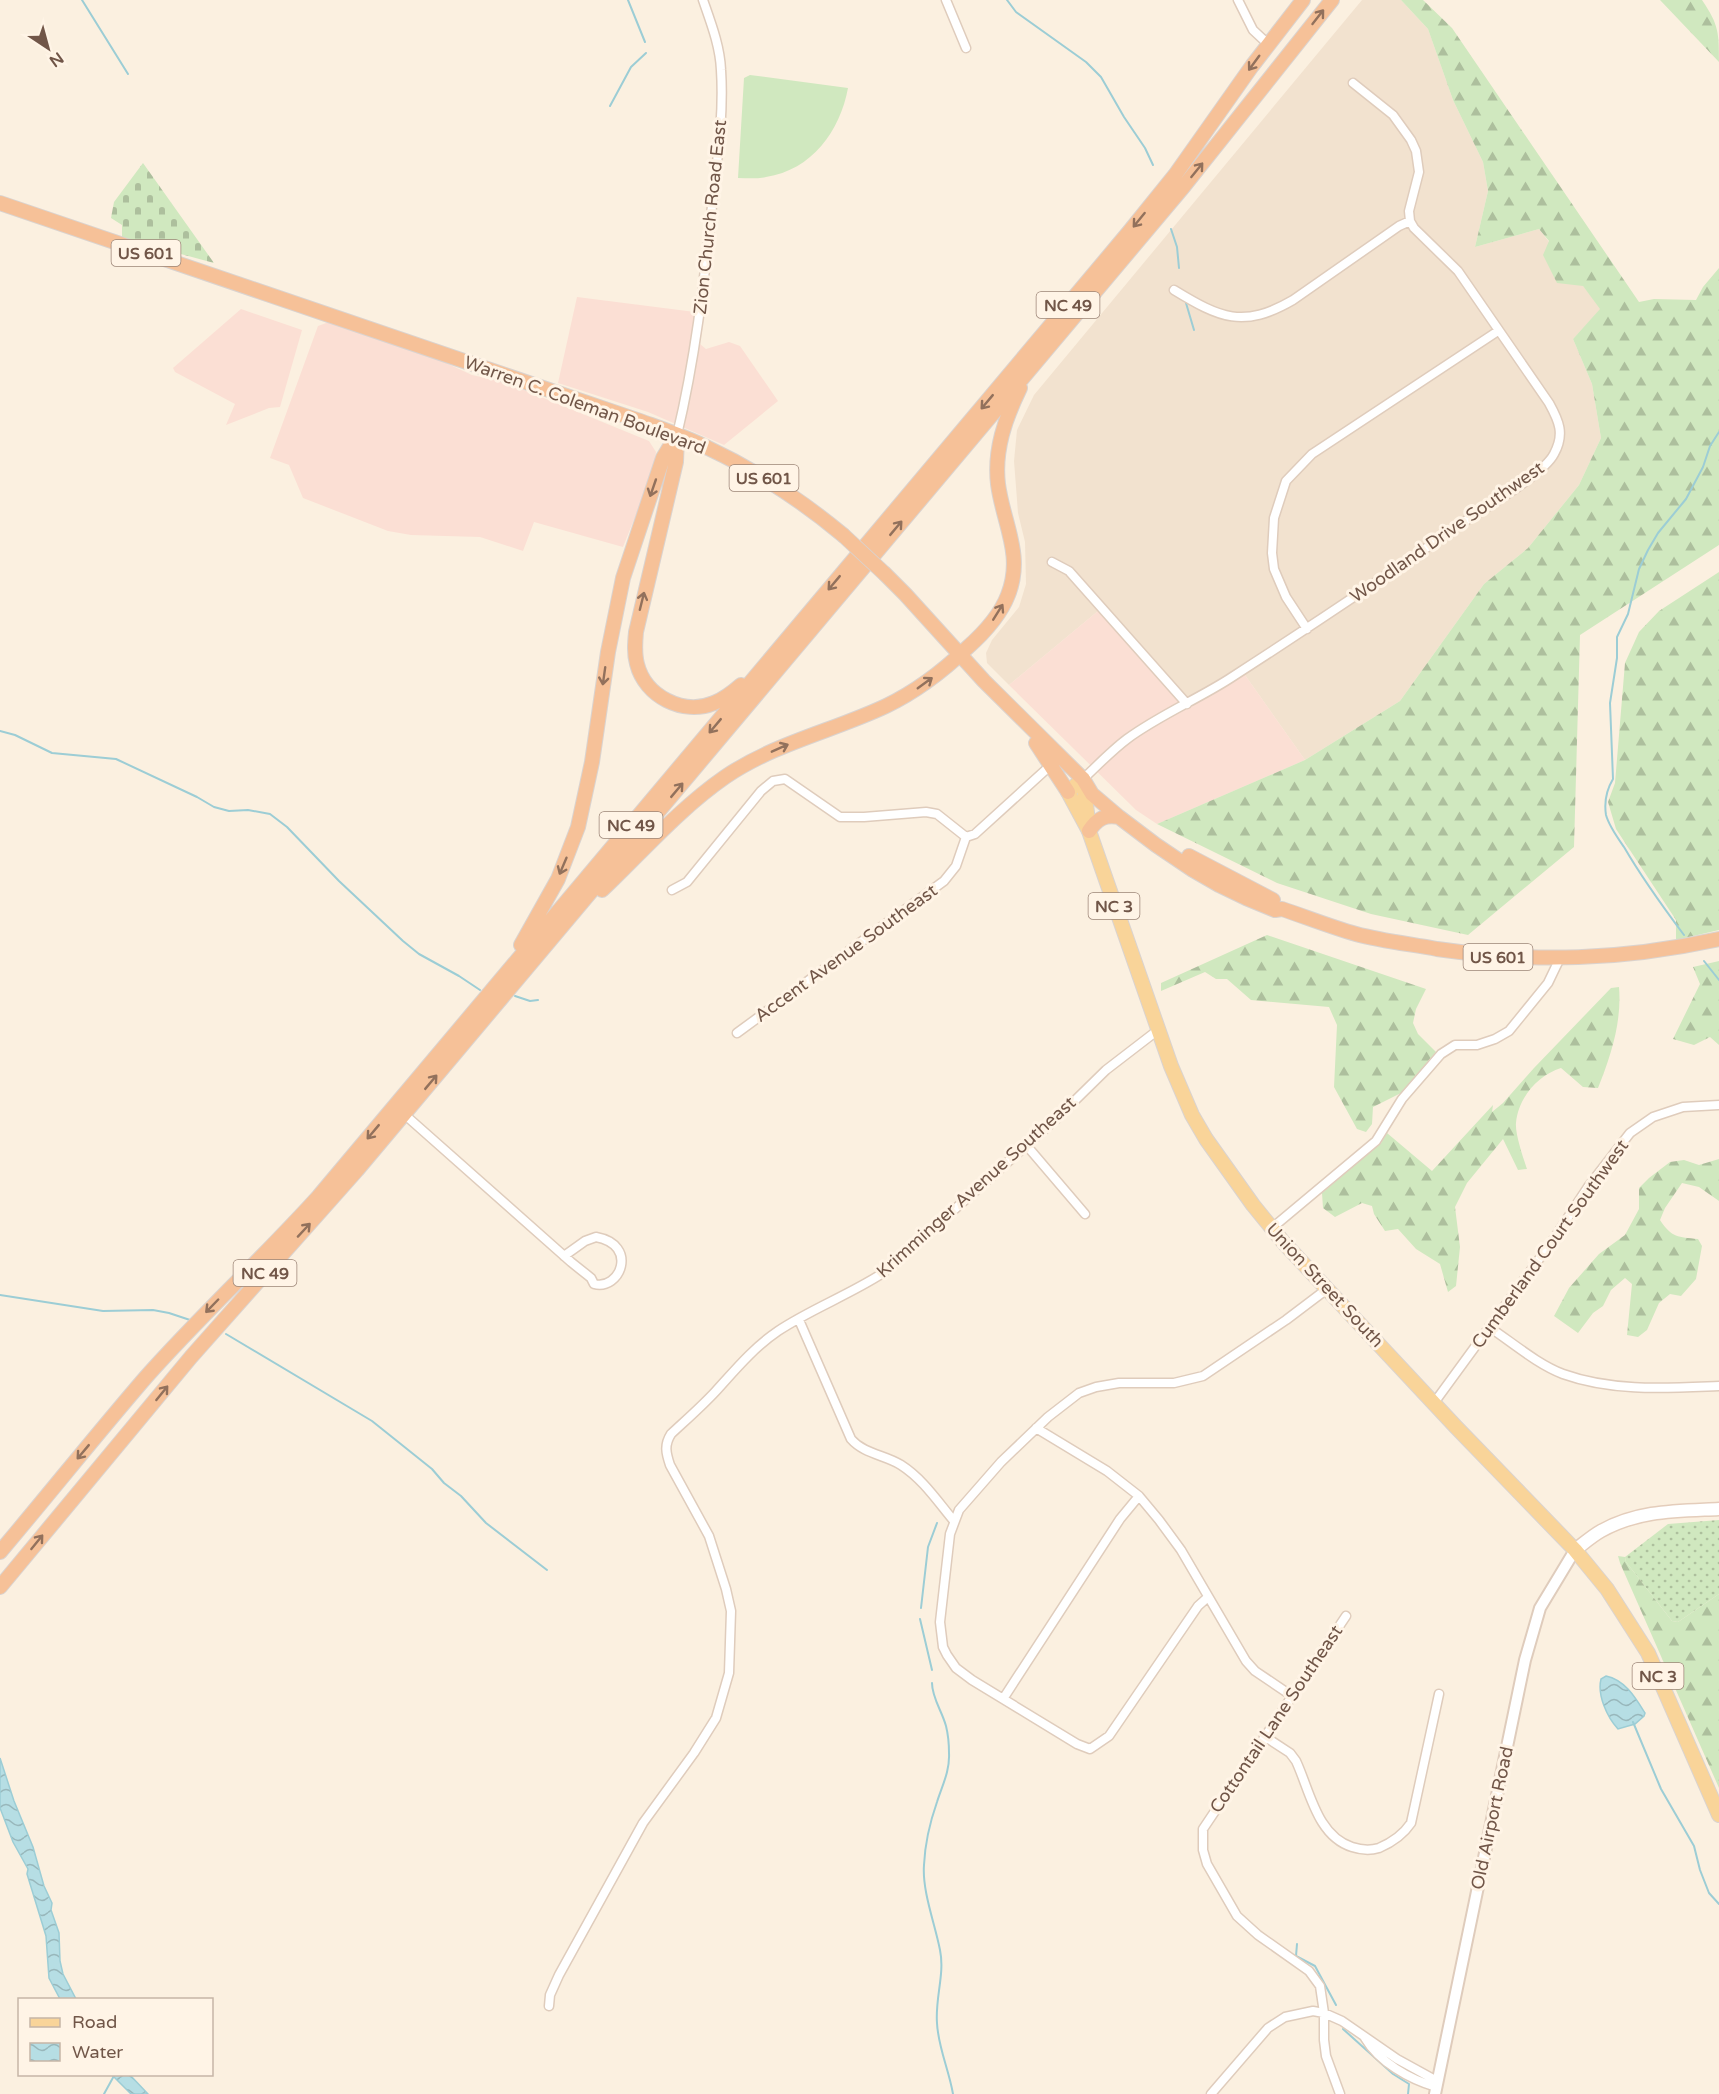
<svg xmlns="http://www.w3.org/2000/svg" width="1719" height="2094" viewBox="0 0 1719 2094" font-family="'Varela Round',sans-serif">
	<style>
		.residential { fill: #f2e2cf }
		.commercial { fill: #fbdfd4 }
		.grass { fill: url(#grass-dots) }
		.forest { fill: url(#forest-firs) }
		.cemetery { fill: url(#cemetery-stones) }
		.pitch { fill: #d0e8bf }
		.water { fill: url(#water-waves); stroke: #9ccdd5; stroke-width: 1.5 }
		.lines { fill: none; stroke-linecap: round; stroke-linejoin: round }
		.stream { stroke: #9ccdd5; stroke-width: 2 }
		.minor-casing { stroke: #dfccbc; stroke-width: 11 }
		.tertiary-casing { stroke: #dfccbc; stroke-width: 14 }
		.secondary-casing { stroke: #e4cdbb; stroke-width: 15 }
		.primary-casing { stroke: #dad3cf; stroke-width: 16 }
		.trunk-casing { stroke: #dad3cf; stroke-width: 16 }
		.minor { stroke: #fff; stroke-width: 8 }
		.tertiary { stroke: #fff; stroke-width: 10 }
		.secondary { stroke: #fff; stroke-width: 12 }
		.primary { stroke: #f9d499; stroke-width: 14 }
		.trunk { stroke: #f6c198; stroke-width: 14 }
		.trunk-bridge-casing { stroke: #dad3cf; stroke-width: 16; stroke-linecap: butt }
		.trunk-bridge { stroke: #f6c198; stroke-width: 14 }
		.oneway { stroke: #92715c }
		.labels { text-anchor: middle; stroke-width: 6; stroke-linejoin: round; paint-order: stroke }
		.shield { fill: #fff4e6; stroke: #9c8577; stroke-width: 1.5 }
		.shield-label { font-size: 16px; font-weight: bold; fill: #715648 }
		.street-label { font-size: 18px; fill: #715648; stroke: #fff4e6 }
	</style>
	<defs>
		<pattern id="grass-dots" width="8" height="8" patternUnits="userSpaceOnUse" patternTransform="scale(1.5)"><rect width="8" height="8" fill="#d0e8bf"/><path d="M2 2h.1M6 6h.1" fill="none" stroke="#adbf9d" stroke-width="1.8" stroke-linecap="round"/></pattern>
		<pattern id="forest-firs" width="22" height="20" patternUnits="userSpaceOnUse" patternTransform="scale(1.5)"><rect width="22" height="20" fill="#d0e8bf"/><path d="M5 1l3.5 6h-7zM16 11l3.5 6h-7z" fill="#adbf9d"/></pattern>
		<pattern id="cemetery-stones" width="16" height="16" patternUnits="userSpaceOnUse" patternTransform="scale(1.5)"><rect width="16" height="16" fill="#d0e8bf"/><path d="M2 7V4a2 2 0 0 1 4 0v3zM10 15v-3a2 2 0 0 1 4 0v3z" fill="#adbf9d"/></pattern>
		<pattern id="water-waves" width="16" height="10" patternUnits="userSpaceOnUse" patternTransform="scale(1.5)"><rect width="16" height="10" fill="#b6dee4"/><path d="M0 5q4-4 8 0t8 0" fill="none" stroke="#98b7bb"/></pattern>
	</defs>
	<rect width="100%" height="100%" fill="#fbf0e0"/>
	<path class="residential" d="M1362 0H1401L1428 29 1453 100 1483 162 1488 191 1475 247 1539 229 1601 309 1573 339 1592 384 1601 438 1579 485 1528 548 1484 584 1400 701 1305 760 1240 668 1183 704 1098 611 1009 685 987 663 986 653 992 640 1019 607 1026 584 1025 542 1018 513 1014 461 1017 430 1034 395Z"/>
	<path class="commercial" d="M577 297 695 312 704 317 700 344 706 349 729 342 740 346 778 401 724 445 648 412 558 383Z
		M241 309 302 330 280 407 269 408 226 425 235 404 175 372 173 368Z
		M329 322 433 357 472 375 507 383 649 441 656 452 653 472 623 547 534 522 523 551 480 537 411 535 388 531 303 498 289 465 270 458 318 326Z
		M1098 611 1183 703 1240 668 1305 760 1157 824 1136 810 1009 685Z"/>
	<path class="grass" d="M1719 1520V1594L1678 1622 1672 1621 1626 1562 1625 1557 1668 1524Z"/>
	<path class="forest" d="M1401 0H1423L1452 28 1639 302 1654 299 1696 300 1703 287 1719 268V545L1580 635 1574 847 1468 935 1371 914 1277 883 1157 824 1305 760 1400 701 1484 584 1528 548 1579 485 1601 438 1592 384 1573 339 1600 309 1583 286 1557 283 1543 255 1549 241 1539 229 1475 247 1488 191 1483 162 1453 100 1428 29Z
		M1660 0H1702C1719 25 1719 33 1719 62Z
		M1719 572V930L1676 940V920L1616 829 1608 802 1615 783 1625 663 1639 632 1659 611Z
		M1267 935 1426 989 1416 1009 1413 1023 1418 1034 1436 1052 1401 1093 1373 1107 1372 1124 1366 1132 1357 1129 1334 1087 1337 1025 1329 1007 1251 1000 1227 979H1216L1205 972 1161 991V983Z
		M1719 961V1045L1710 1037 1694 1045 1673 1039 1700 984 1693 967Z
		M1619 987C1622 1021 1611 1056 1598 1088L1583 1087 1561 1068C1538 1075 1518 1098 1516 1123 1515 1134 1523 1157 1527 1169L1518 1170 1503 1139 1467 1183 1455 1207 1460 1247 1456 1286 1448 1292 1440 1264 1416 1249 1398 1229 1385 1231 1374 1214 1372 1206 1362 1203 1335 1217 1323 1208 1322 1193 1381 1143 1387 1133 1432 1171 1493 1105 1492 1112 1503 1103 1534 1068 1611 988Z
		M1719 1159V1201L1699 1187 1682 1183 1665 1208 1660 1220C1672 1238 1678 1237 1698 1239L1702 1246 1696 1279 1681 1296 1670 1294 1659 1303 1647 1330 1638 1337 1627 1335 1632 1284 1625 1278 1611 1290 1603 1306 1593 1313 1578 1333 1554 1316 1569 1288 1599 1254 1625 1235 1639 1209V1188L1649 1178 1670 1162 1684 1160 1699 1165Z
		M1618 1556 1625 1557 1626 1562 1672 1621 1678 1622 1719 1594V1788L1620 1563Z"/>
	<path class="cemetery" d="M143 163 214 263 122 238V225L111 218 114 202Z"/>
	<path class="pitch" d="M750 75 848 88C840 131 812 170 766 177 757 179 747 178 738 178L744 78Z"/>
	<path class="water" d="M1606 1676C1625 1680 1635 1697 1645 1713L1644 1716 1635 1724 1618 1729C1607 1717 1597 1695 1601 1679Z
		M0 1758 14 1801 33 1847 44 1886 52 1903 51 1910 59 1933 60 1961 63 1974 76 1999H60L49 1978 46 1936 27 1874 28 1869 13 1842 0 1808Z
		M112 2075H130L148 2094H131Z"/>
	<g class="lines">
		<path class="stream" d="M82 0 128 74
			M628 0 645 42
			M1007 0 1016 12 1086 62 1101 77 1124 117 1145 148 1153 165
			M610 106 631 67 646 53
			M1171 229 1177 247 1179 268
			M1186 303 1194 330
			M0 731 15 735 52 753 116 759 197 797 214 807 229 811 248 810 270 814 287 827 339 881 403 941 419 954 459 976 480 990
			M1684 935C1663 907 1642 878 1624 847 1617 837 1609 826 1606 815 1604 802 1607 789 1613 779L1610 703 1617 658V637L1628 614 1639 569 1648 550 1658 533 1686 499 1703 467 1710 446 1719 432
			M1704 961 1719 980
			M515 996 530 1001 538 1000
			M0 1295 103 1311 153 1310 169 1313 190 1320
			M226 1334 372 1421 432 1469 444 1483 461 1496 486 1523 547 1570
			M921 1608 928 1547 937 1523
			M920 1619 932 1670
			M932 1683C932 1698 942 1711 946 1726 948 1734 949 1745 949 1753 950 1771 942 1786 937 1802 930 1822 925 1843 924 1865 922 1891 935 1924 940 1950 945 1974 935 1998 937 2023 938 2047 949 2070 953 2094
			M1633 1722 1661 1789 1694 1846 1700 1870 1709 1893 1719 1904
			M1297 1944 1296 1956 1315 1966 1336 2005
			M1343 2029 1393 2074 1409 2084 1408 2094
			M104 2094 115 2074"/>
		<g class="minor-casing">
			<path id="minor" d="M946 0 966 48
				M1238 0 1253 30 1268 44
				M1174 290C1220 318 1243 329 1293 300L1399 226 1410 221
				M677 435C695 360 704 283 712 206 717 161 724 116 721 70 720 46 711 23 703 0
				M1052 562 1069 571 1187 704
				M1307 629 1286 597 1274 569 1272 553 1274 518 1286 481 1312 454 1498 331
				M1083 779C1097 766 1111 751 1127 739 1158 716 1196 700 1229 679 1308 628 1386 576 1464 522 1486 507 1543 475 1554 454 1565 434 1559 421 1549 403L1458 271 1414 228 1410 221 1409 211 1419 172 1416 151 1411 140 1393 115 1353 83
				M672 890 687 882 761 791 773 781 785 779 840 817H864L926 812 937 814 966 837 975 834 1051 765
				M737 1033 944 881 956 866 966 837
				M404 1114 571 1262 591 1278 594 1284C620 1291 639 1245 596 1237L585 1241 564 1256
				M1027 1146 1085 1214
				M1272 1228 1376 1141 1402 1099 1441 1054 1455 1045H1477L1495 1039 1509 1031 1548 983 1560 958
				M799 1320 851 1439C864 1454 885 1455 901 1465 923 1479 938 1502 954 1521
				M1489 1327C1513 1343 1537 1364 1563 1374 1613 1392 1668 1388 1719 1386
				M1434 1403 1553 1240 1588 1187 1630 1133 1653 1117 1683 1107 1719 1105
				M1036 1428 1107 1471 1139 1496 1159 1520 1181 1550 1246 1661 1255 1671 1292 1696
				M1208 1597 1198 1606 1109 1736 1090 1749 1077 1744 972 1680 956 1668 947 1655 943 1647 940 1622 950 1534 959 1510 1001 1462 1048 1417 1079 1393 1096 1387 1119 1383H1174L1203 1376 1286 1320 1327 1289
				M1003 1699 1120 1519 1139 1496
				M1264 1736 1290 1753 1296 1761C1310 1791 1317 1836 1352 1847 1361 1850 1369 1851 1379 1848 1393 1842 1403 1835 1411 1823L1439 1694
				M549 2006 550 1995 559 1975 643 1823 694 1753 716 1718 729 1673 731 1611 726 1589 709 1536 670 1465C666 1453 664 1445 671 1434 686 1420 701 1407 715 1392 735 1370 753 1348 778 1331 811 1309 849 1295 883 1273L1055 1120 1106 1070 1158 1030
				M1365 2038C1379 2062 1409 2079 1436 2087
				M1211 2094 1268 2028 1285 2017 1313 2011 1324 2013 1342 2021 1397 2059 1437 2081
				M1340 2094 1326 2056 1324 2040V2013L1320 1986 1309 1971 1258 1935 1237 1916 1207 1864 1203 1850V1829L1346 1616"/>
		</g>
		<g class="tertiary-casing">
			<path id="tertiary" d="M1435 2094 1525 1660 1540 1608 1575 1550"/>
		</g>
		<g class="secondary-casing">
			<path id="secondary" d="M1575 1550C1583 1544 1592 1536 1601 1531 1638 1510 1678 1511 1719 1509"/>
		</g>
		<g class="primary-casing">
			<path id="primary" d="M1083 779 1068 792 1089 831 1171 1066 1192 1115 1206 1139 1253 1205 1284 1243 1456 1427 1575 1550 1607 1589 1648 1653 1719 1815
				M1083 780 1089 829"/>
		</g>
		<g class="trunk-casing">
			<path id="trunk" d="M0 203 640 421C662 429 686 437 708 448 757 471 802 501 843 535
				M677 437 676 462 636 632C635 643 634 653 637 664 645 696 683 716 714 703 724 699 733 692 741 685
				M885 574 905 594 984 681 1083 779 1092 794 1119 817 1156 845 1193 870 1219 885 1246 898 1275 910 1282 909C1306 917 1331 927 1356 934 1382 941 1410 944 1437 949 1535 963 1622 960 1719 939
				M1036 743 1068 792
				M1089 831C1097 819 1105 814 1119 817
				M1189 856 1273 900
				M602 890C642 852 679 809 725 777 775 743 833 731 886 706 917 691 943 671 967 648 984 633 1000 616 1008 595 1024 555 1003 523 998 484 994 450 1005 419 1020 388
				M521 945 558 879 578 827 592 762 608 652 623 578 663 458 677 435
				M0 1552C49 1494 96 1435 146 1377 201 1315 263 1258 319 1196L1129 232 1175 175 1252 66 1303 0
				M0 1587 191 1357 357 1170 1184 186 1332 0"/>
		</g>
		<use href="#minor" class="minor"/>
		<use href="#tertiary" class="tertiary"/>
		<use href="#secondary" class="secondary"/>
		<use href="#primary" class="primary"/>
		<use href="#trunk" class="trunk"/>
		<g class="trunk-bridge-casing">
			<path id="trunk-bridge" d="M843 535 885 574"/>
		</g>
		<use href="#trunk-bridge" class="trunk-bridge"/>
	</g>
	<defs><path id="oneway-shaft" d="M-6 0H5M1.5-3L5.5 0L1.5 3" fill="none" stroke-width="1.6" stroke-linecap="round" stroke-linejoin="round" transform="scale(1.5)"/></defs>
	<g class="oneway">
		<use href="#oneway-shaft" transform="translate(1318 17) rotate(-52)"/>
		<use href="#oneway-shaft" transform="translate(1254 63) rotate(126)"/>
		<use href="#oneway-shaft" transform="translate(1197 170) rotate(-51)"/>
		<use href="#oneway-shaft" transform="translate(1139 220) rotate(129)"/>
		<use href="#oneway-shaft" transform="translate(987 402) rotate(130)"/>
		<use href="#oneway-shaft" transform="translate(653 488) rotate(109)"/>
		<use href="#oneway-shaft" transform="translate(896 528) rotate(-50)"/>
		<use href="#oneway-shaft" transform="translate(834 583) rotate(130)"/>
		<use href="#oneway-shaft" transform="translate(642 601) rotate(-76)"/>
		<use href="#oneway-shaft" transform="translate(998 612) rotate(-58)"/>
		<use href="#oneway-shaft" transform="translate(604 676) rotate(98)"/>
		<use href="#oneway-shaft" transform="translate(925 683) rotate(-36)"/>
		<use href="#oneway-shaft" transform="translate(715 726) rotate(130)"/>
		<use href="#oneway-shaft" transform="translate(780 748) rotate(-24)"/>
		<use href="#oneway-shaft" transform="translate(677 790) rotate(-50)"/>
		<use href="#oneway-shaft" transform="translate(563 866) rotate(113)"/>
		<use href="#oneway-shaft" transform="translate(431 1082) rotate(-50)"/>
		<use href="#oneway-shaft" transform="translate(373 1132) rotate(130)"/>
		<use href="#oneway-shaft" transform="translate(304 1230) rotate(-47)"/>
		<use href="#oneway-shaft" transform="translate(212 1306) rotate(134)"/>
		<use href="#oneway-shaft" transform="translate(162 1393) rotate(-51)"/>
		<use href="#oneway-shaft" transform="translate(83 1452) rotate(130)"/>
		<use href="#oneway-shaft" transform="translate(37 1542) rotate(-51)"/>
	</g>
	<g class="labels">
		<g class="shield">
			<rect x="111.5" y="240" width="69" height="26" rx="4.5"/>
			<rect x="1036.5" y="292" width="63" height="26" rx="4.5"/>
			<rect x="729.5" y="465" width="69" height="26" rx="4.5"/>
			<rect x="599.5" y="812" width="63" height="26" rx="4.5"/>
			<rect x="1088.5" y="893" width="51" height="26" rx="4.5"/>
			<rect x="1463.5" y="944" width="69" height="26" rx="4.5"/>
			<rect x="233.5" y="1260" width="63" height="26" rx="4.5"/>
			<rect x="1632.5" y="1663" width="51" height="26" rx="4.5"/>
		</g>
		<g class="shield-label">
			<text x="146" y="259">US 601</text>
			<text x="1068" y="311">NC 49</text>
			<text x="764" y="484">US 601</text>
			<text x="631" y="831">NC 49</text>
			<text x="1114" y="912">NC 3</text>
			<text x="1498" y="963">US 601</text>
			<text x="265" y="1279">NC 49</text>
			<text x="1658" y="1682">NC 3</text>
		</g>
		<g class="street-label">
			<text transform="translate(710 217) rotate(-84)" y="6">Zion Church Road East</text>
			<text transform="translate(585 405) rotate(20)" y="6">Warren C. Coleman Boulevard</text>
			<text transform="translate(1447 532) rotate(-35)" y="6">Woodland Drive Southwest</text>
			<text transform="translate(846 953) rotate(-36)" y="6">Accent Avenue Southeast</text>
			<text transform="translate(976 1187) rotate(-42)" y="6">Krimminger Avenue Southeast</text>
			<text transform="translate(1550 1244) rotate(-54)" y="6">Cumberland Court Southwest</text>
			<text transform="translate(1325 1285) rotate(47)" y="6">Union Street South</text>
			<text transform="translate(1276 1719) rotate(-56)" y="6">Cottontail Lane Southeast</text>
			<text transform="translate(1492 1818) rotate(-78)" y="6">Old Airport Road</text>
		</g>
	</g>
	<rect x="18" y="1998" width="195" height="78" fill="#fff4e6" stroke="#c6b5a7" stroke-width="1.5"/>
	<rect x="30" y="2018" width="30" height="9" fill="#f9d499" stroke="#c6b5a7" stroke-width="1.5"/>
	<text x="72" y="2028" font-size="18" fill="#715648">Road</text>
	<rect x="30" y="2043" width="30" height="18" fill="url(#water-waves)" stroke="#c6b5a7" stroke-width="1.5"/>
	<text x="72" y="2058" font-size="18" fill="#715648">Water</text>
	<g transform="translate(48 48) rotate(144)" stroke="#fff4e6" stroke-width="4.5" paint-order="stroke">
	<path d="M0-4.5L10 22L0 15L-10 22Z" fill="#715648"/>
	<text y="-9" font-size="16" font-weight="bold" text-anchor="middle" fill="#715648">N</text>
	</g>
</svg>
